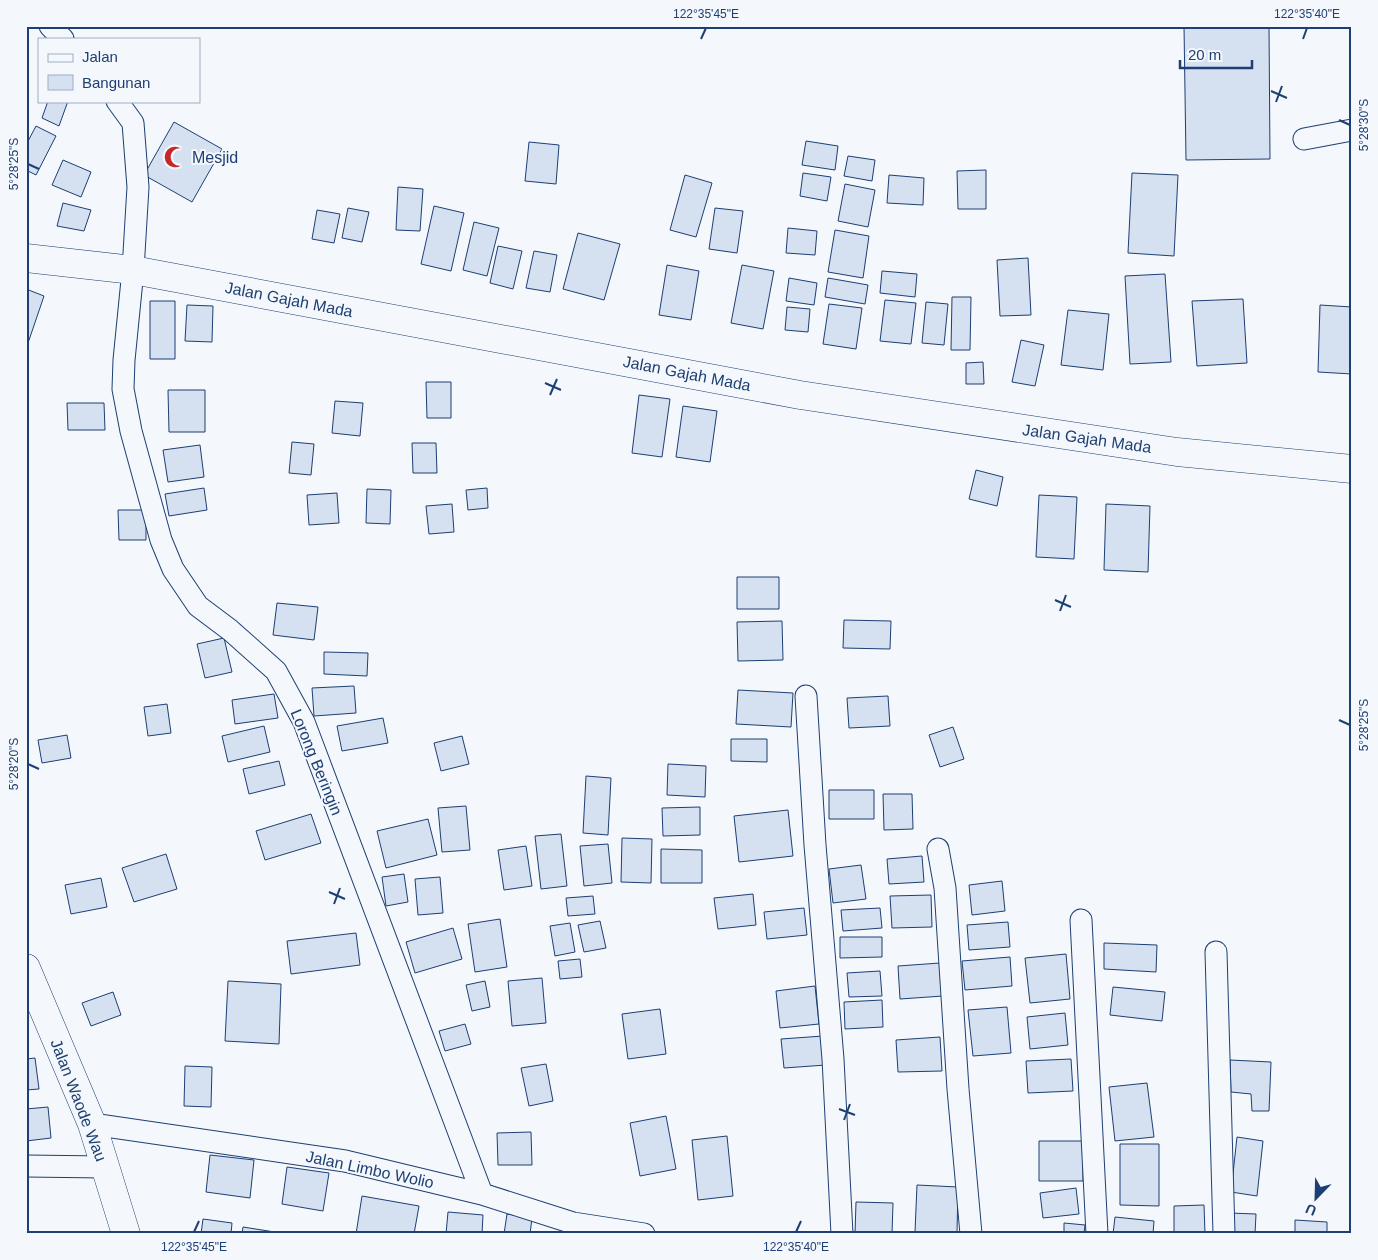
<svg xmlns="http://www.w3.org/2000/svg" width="1378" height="1260" viewBox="0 0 1378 1260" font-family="Arial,sans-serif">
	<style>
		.building { fill: #d5e0f0; stroke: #1d3f73 }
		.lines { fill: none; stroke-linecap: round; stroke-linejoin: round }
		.minor-casing { stroke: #1d3f73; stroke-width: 23 }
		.tertiary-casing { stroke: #1d3f73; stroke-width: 29 }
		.trunk-casing { stroke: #1d3f73; stroke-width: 29 }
		.minor { stroke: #f4f7fb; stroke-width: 21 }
		.tertiary { stroke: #f4f7fb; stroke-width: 28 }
		.trunk { stroke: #f4f7fb; stroke-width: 28 }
		.ticks { fill: none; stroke: #1d3f73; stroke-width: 2 }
		.labels { text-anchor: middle; stroke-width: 4; stroke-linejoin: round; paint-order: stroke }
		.poi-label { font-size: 16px; fill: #1d3f73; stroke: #f4f7fb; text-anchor: start }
		.street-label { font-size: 16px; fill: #1d3f73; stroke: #f4f7fb }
		.neatline { fill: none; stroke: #1d3f73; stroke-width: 2 }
		.ticks-label { font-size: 12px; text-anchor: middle; fill: #1d3f73 }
	</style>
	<rect width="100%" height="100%" fill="#f4f7fb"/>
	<path class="building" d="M1184 26H1269L1270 159 1186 160Z
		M48 101H68L59 126 42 118Z
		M174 122 222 149 192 202 144 175Z
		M36 126 56 136 36 175 26 170V145Z
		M806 141 838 146 835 170 802 165Z
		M529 142 559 145 556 184 525 181Z
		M848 156 875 160 872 181 844 176Z
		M63 160 91 172 81 197 52 185Z
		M986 170V209H958L957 171Z
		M803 173 831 177 827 201 800 196Z
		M1132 173 1178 175 1174 256 1128 253Z
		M685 175 712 183 696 237 670 230Z
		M889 175 924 178 923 205 887 203Z
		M845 184 875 190 868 227 838 221Z
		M398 187 423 189 420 231 396 230Z
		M63 203 91 210 84 231 57 226Z
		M434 206 464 213 451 271 421 264Z
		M348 208 369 212 362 242 342 238Z
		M715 208 743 211 737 253 709 249Z
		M317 210 340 214 334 243 312 239Z
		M474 222 499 228 487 276 463 270Z
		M788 228 817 231 815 255 786 253Z
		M835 230 869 236 863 278 828 272Z
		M578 233 620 244 604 300 563 289Z
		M498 246 522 251 513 289 490 283Z
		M534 251 557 255 550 292 526 288Z
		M1028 258 1031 315 1000 316 997 260Z
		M667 265 699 271 691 320 659 315Z
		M742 265 774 271 763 329 731 323Z
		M882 271 917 274 915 297 880 293Z
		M1165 274 1171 362 1130 364 1125 276Z
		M789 278 817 283 814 305 786 301Z
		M828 278 868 285 865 304 825 297Z
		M26 289 44 296 27 346H26Z
		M952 297H971L970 350H951Z
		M1243 299 1247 363 1197 366 1192 301Z
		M885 300 916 303 911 344 880 341Z
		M150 301H175V359H150Z
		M926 302 948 304 944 345 922 343Z
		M829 304 862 308 856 349 823 344Z
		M187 305 213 306 212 342 185 341Z
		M1320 305 1352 307V374L1318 372Z
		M787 307 810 309 808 332 785 330Z
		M1068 310 1109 314 1103 370 1061 365Z
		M1021 340 1044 345 1035 386 1012 382Z
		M983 362 984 384H966V363Z
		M426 382H451V418H427Z
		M168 390H205V432H169Z
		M639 395 670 399 662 457 632 453Z
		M335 401 363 403 360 436 332 433Z
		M67 403H104L105 430H68Z
		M683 406 717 411 710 462 676 457Z
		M292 442 314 444 311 475 289 473Z
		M412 443H436L437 473H413Z
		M200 445 204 477 168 482 163 450Z
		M976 470 1003 477 997 506 969 499Z
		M204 488 207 510 169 516 165 494Z
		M487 488 488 508 468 510 466 490Z
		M367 489 391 490 390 524 366 523Z
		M337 493 339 523 309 525 307 495Z
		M1039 495 1077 497 1074 559 1036 557Z
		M452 504 454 532 429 534 426 506Z
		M1106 504 1150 506 1148 572 1104 570Z
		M118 510H146V540H119Z
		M737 577H779V609H737Z
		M277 603 318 607 314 640 273 635Z
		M844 620 891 621 890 649 843 648Z
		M782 621 783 660 738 661 737 622Z
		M224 638 232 672 205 678 197 644Z
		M324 652 368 653 367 676 324 674Z
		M354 686 356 713 314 716 312 688Z
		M738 690 793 693 791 727 736 724Z
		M274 694 278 718 235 724 232 700Z
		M888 696 890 726 849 728 847 698Z
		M167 704 171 733 148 736 144 707Z
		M383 718 388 743 342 751 337 726Z
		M264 726 270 752 228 762 222 736Z
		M953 727 964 759 940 767 929 735Z
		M67 735 71 758 42 763 38 740Z
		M462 736 469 764 441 771 434 743Z
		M731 739H767V762L731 761Z
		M279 761 285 785 249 794 243 769Z
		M668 764 706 766 705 797 667 795Z
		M586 776 611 778 608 835 583 833Z
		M829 790H874V819H829Z
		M883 794H912L913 829 884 830Z
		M466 806 470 850 442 852 438 808Z
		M700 807V835L663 836 662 808Z
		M788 810 793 856 739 862 734 816Z
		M311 814 321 843 265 860 256 831Z
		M428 819 437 855 386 868 377 831Z
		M561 834 567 886 541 889 535 836Z
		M622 838 652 839 651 883 621 882Z
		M608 844 612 883 584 886 580 846Z
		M526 846 532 886 504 890 498 850Z
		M661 849 702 850V883H661Z
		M166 854 177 889 134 902 122 868Z
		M922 856 924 882 889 884 887 859Z
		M861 865 866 899 833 903 829 869Z
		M404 874 408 902 386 906 382 877Z
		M440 877 443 913 418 915 415 879Z
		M101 878 107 907 71 914 65 885Z
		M1002 881 1005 911 972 915 969 885Z
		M753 894 756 925 718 929 714 898Z
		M931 895 932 927 892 928 890 896Z
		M593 896 595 914 568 916 566 898Z
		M804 908 807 935 767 939 764 912Z
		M880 908 882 928 843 931 841 910Z
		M500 919 507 967 475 972 468 924Z
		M600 921 606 948 584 952 578 925Z
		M1008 922 1010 947 969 950 967 925Z
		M570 923 575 952 555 956 550 926Z
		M453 928 462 959 415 973 406 942Z
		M356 933 360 965 291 974 287 941Z
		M840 937H882V957L840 958Z
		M1104 943 1157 945 1156 972 1104 969Z
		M1066 954 1070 999 1030 1003 1025 958Z
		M1010 957 1012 986 965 990 962 961Z
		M580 959 582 977 560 979 558 961Z
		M940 963 943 996 900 999 898 966Z
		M880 971 882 996 849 997 847 973Z
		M542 978 546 1023 512 1026 508 981Z
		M228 981 281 984 279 1044 225 1041Z
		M485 981 490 1007 472 1011 466 985Z
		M815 986 819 1024 780 1028 776 991Z
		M1113 987 1165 992 1162 1021 1110 1015Z
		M113 992 121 1015 91 1026 82 1003Z
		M882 1000 883 1027 845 1029 844 1002Z
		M1007 1007 1011 1053 973 1056 968 1010Z
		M660 1009 666 1054 628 1059 622 1014Z
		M1065 1013 1068 1045 1030 1049 1027 1017Z
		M465 1024 471 1044 445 1051 439 1031Z
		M823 1036 826 1065 784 1068 781 1039Z
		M940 1037 942 1071 898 1072 896 1040Z
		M35 1058 39 1089 26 1090V1059Z
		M1071 1059 1073 1091 1028 1093 1026 1061Z
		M1230 1060 1271 1062 1269 1111H1252L1251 1094 1231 1092Z
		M546 1064 553 1101 529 1106 521 1068Z
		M185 1066 212 1067 211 1107 184 1106Z
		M1147 1083 1154 1137 1115 1141 1109 1087Z
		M48 1107 51 1138 26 1141V1109Z
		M666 1116 676 1169 640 1176 630 1123Z
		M531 1132 532 1165H498L497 1133Z
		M727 1136 733 1196 698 1200 692 1140Z
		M1237 1137 1263 1141 1257 1196 1231 1192Z
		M1039 1141H1083V1181H1039Z
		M1120 1144H1159V1206L1120 1205Z
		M210 1155 254 1160 250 1198 206 1192Z
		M287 1167 329 1173 323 1211 282 1204Z
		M917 1185 958 1187 957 1233 915 1232Z
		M1076 1188 1079 1214 1043 1218 1040 1193Z
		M362 1196 419 1206 414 1234H356Z
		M856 1202 893 1203 892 1234H855Z
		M1204 1205 1205 1234H1174V1206Z
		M448 1212 483 1215 482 1234H446Z
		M1229 1213 1256 1214 1255 1234H1229Z
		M507 1214 532 1218 530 1234H504Z
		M1115 1217 1154 1221 1153 1234H1113Z
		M203 1219 232 1223 231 1234H201Z
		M1295 1220 1327 1222V1234H1295Z
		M1064 1223 1085 1225 1084 1234H1064Z
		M243 1227 281 1233 280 1234H242Z"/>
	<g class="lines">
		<g class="minor-casing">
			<path id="minor" d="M50 26 63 39
				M117 101 133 123 138 187 133 270 124 360 123 389 131 431 161 540 173 569 198 606 230 630 276 671 304 722 482 1194
				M1304 139 1352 130
				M806 696 815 845 833 1059 842 1234
				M938 849 945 888 958 1089 971 1234
				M1081 920 1097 1234
				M1216 952 1224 1234
				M92 1124 345 1161 482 1194 573 1223 644 1234
				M26 1166 105 1167"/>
		</g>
		<g class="tertiary-casing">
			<path id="tertiary" d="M26 968 92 1124 126 1234"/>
		</g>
		<g class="trunk-casing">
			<path id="trunk" d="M26 258 133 270 800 395 1177 452 1352 469"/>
		</g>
		<use href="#minor" class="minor"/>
		<use href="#tertiary" class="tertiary"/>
		<use href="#trunk" class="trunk"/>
	</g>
	<path class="ticks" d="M701 39 706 28M1303 39 1307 28M1271 91 1287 98M1276 102 1282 86M1339 120 1350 125M28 164 39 169M545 383 561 390M550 395 557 379M1055 600 1071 607M1060 611 1066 595M1339 720 1350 725M28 764 39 769M329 892 345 899M334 904 340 888M839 1109 855 1115M844 1120 850 1104M194 1232 199 1221M796 1232 801 1221"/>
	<defs>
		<g id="mosque-bare" transform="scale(1.725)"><path d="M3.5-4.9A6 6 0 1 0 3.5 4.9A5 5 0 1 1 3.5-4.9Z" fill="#c62828" stroke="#f4f7fb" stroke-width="2.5" paint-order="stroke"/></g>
	</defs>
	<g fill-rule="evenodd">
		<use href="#mosque-bare" x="175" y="157"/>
	</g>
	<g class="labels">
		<g class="poi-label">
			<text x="192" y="163">Mesjid</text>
		</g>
		<g class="street-label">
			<text transform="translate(289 299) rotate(11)" y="6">Jalan Gajah Mada</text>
			<text transform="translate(687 373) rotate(11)" y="6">Jalan Gajah Mada</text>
			<text transform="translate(1087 438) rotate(8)" y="6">Jalan Gajah Mada</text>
			<text transform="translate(317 762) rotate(68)" y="6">Lorong Beringin</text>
			<text transform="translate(79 1100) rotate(69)" y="6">Jalan Waode Wau</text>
			<text transform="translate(370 1169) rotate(12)" y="6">Jalan Limbo Wolio</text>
		</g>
	</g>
	<rect width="1378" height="1260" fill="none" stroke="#f4f7fb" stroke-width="55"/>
	<rect x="38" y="38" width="162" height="65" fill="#f4f7fb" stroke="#9eadc5"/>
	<rect x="48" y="54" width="25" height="8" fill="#f4f7fb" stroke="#9eadc5"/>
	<text x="82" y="62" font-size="15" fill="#1d3f73">Jalan</text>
	<rect x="48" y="75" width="25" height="15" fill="#d5e0f0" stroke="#9eadc5"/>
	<text x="82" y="88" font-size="15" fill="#1d3f73">Bangunan</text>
	<g transform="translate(1316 1198) rotate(203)" stroke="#f4f7fb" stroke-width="4" paint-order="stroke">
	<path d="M0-4L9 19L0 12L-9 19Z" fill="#1d3f73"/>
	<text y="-8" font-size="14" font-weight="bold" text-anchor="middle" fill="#1d3f73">U</text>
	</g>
	<path d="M1180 60v8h72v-8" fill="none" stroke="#1d3f73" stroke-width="2.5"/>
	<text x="1188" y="60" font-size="15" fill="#1d3f73" stroke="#f4f7fb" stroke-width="4" paint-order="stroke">20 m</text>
	<rect x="28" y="28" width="1322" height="1204" class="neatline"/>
	<g class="ticks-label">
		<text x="706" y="18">122°35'45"E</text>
		<text x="1307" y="18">122°35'40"E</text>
		<text transform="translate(1364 125) rotate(-90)" y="4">5°28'30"S</text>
		<text transform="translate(14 164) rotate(-90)" y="4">5°28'25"S</text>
		<text transform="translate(1364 725) rotate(-90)" y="4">5°28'25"S</text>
		<text transform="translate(14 764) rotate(-90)" y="4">5°28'20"S</text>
		<text x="194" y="1251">122°35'45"E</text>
		<text x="796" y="1251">122°35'40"E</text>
	</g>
</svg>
